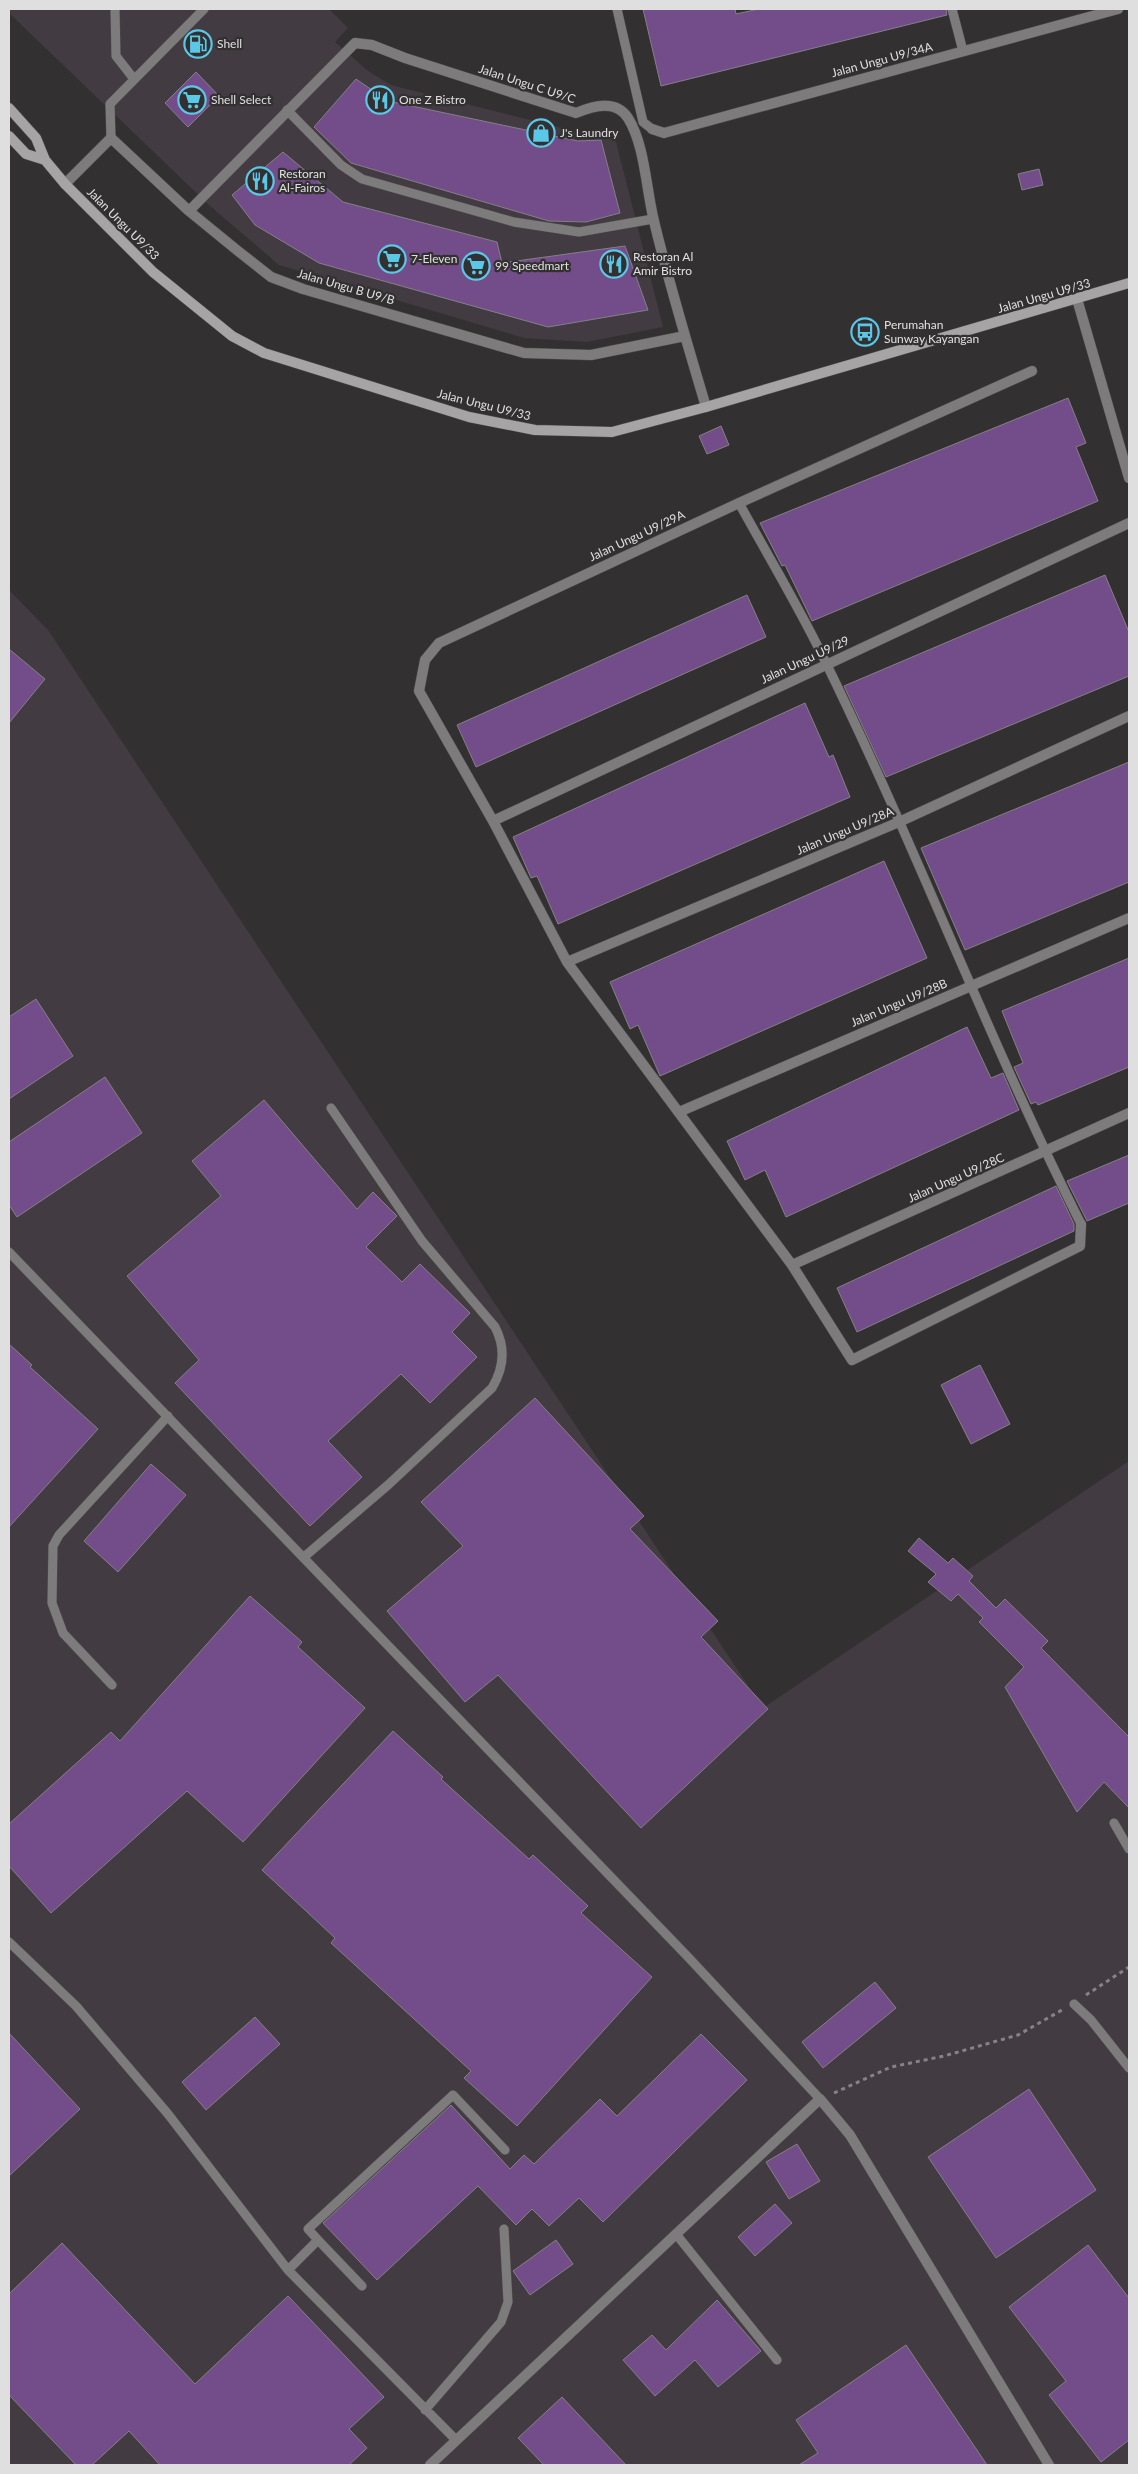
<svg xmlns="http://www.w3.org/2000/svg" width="1138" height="2474" viewBox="0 0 1138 2474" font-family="Lato,sans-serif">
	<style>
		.built { fill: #423b41 }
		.building { fill: #734d8a; stroke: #838184 }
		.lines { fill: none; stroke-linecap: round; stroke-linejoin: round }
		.lane-casing { stroke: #4f4c4e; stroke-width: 10 }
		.street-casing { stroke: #4f4c4e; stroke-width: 11 }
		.secondary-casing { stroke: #4f4c4e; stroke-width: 11 }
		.path { stroke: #858384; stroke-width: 3; stroke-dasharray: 4 4; stroke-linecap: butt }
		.lane { stroke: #7d7b7b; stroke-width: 9 }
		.street { stroke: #7d7b7b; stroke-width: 10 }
		.secondary { stroke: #a7a4a5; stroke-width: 10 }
		.labels { text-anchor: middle; stroke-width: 4.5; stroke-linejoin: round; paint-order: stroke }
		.poi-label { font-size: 12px; fill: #e0dfe0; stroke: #333032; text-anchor: start }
		.street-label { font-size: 12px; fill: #e0dfe0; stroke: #333032 }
	</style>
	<rect width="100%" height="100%" fill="#333032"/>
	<path class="built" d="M9 9H329L348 28 335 42 368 71 391 85 578 132 613 130 663 327 587 342 524 338 279 265 210 206 9 13Z
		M9 590 48 630 763 1708 1129 1461V2465H9Z"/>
	<path class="building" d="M643 9H735L736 14 759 9H946L947 15 661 86Z
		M196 72 219 96 188 127 165 103Z
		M356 79 388 101 578 141 601 140 620 213 586 222 549 221 351 163 314 127Z
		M283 152 343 202 497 242 502 263 625 246 648 310 548 327 319 263 255 225 232 195Z
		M1039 169 1043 185 1022 190 1018 174Z
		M1068 398 1086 443 1076 447 1098 501 812 621 785 565 782 566 760 523Z
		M721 426 729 445 707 454 699 436Z
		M1105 575 1129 632V676L886 777 844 686Z
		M747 595 766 637 476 767 457 725Z
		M9 649 45 679 9 723Z
		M805 703 829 757 833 755 850 797 558 924 537 876 531 878 513 837Z
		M1129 762V882L965 950 921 848Z
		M884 861 927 958 660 1076 638 1025 630 1029 610 982Z
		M1129 958V1067L1038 1105 1036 1102 1031 1104 1014 1067 1023 1063 1002 1011Z
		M36 999 73 1056 9 1099V1017Z
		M967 1027 991 1078 1003 1073 1019 1110 786 1217 765 1170 745 1180 727 1141Z
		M105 1077 142 1133 17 1217 9 1205V1142Z
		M264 1100 357 1209 373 1192 397 1216 366 1247 402 1282 420 1264 470 1313 452 1332 477 1357 430 1403 401 1374 328 1441 362 1477 310 1526 175 1383 199 1360 127 1276 221 1196 192 1161Z
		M1129 1155V1203L1087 1221 1067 1181Z
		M1056 1186 1074 1224V1231L857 1332 837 1288Z
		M9 1344 32 1365 30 1367 98 1429 9 1527Z
		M980 1365 1010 1424 971 1444 941 1385Z
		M535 1398 644 1516 630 1529 718 1621 701 1637 768 1709 641 1828 498 1675 465 1702 387 1611 463 1546 421 1502Z
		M151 1464 186 1495 118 1572 84 1541Z
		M919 1538 948 1563 953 1558 973 1576 969 1581 996 1608 1005 1599 1048 1641 1041 1648 1129 1737V1808L1104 1782 1077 1812 1005 1687 1024 1667 979 1622 983 1618 958 1594 951 1601 928 1582 936 1574 908 1551Z
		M250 1596 302 1642 298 1647 365 1708 243 1842 187 1791 51 1913 9 1866V1824L111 1732 120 1741Z
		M393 1731 443 1777 441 1779 529 1859 533 1855 588 1906 581 1913 652 1977 517 2126 464 2078 471 2071 331 1943 335 1938 262 1870Z
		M875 1982 896 2008 823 2068 802 2042Z
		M255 2017 280 2044 206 2110 182 2082Z
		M9 2033 80 2109 9 2176Z
		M701 2034 747 2080 603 2222 579 2198 549 2226 532 2209 516 2225 478 2186 377 2280 323 2223 451 2105 510 2169 524 2155 534 2164 600 2099 617 2116Z
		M1029 2089 1096 2190 996 2258 928 2157Z
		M797 2144 820 2181 789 2199 766 2162Z
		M775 2204 792 2223 755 2256 738 2237Z
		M556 2240 573 2264 530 2295 513 2271Z
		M62 2243 195 2384 288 2296 384 2397 349 2429 367 2448 349 2465H160L129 2431 92 2465H76L9 2395V2294Z
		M1088 2245 1129 2298V2440L1101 2462 1049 2395 1066 2381 1009 2307Z
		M717 2300 761 2351 718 2387 695 2360 655 2396 623 2360 652 2335 666 2350Z
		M906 2345 987 2465H799L818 2453 796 2420Z
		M562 2397 626 2465H544L518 2438Z"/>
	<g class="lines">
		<g class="lane-casing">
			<path id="lane" d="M115 9 116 56 134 79
				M617 9 643 122 652 129
				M952 9 963 51
				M287 110 341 165 362 179 514 222 579 232 653 219
				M111 138 110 104 204 9
				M739 503C768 556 801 610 827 665 917 849 989 1041 1081 1224
				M9 1252 689 1958 820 2099
				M304 1557 388 1485 492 1388C504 1368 506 1348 495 1327L422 1241 331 1108
				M112 1685 63 1633 52 1603 53 1546 59 1535 168 1416
				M1114 1823 1129 1849
				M9 1942 76 2006 168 2114 288 2270 456 2440
				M1074 2004 1091 2020 1129 2068
				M676 2234 777 2360
				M318 2240 362 2286
				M288 2270 318 2240 308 2229 453 2095 505 2150
				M425 2410 501 2322 508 2302 504 2229"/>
		</g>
		<g class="street-casing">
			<path id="street" d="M652 129 664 133 1118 9
				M65 184 111 138 189 211 238 251 271 277 303 289 524 353 591 355 685 336
				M189 211 355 43 372 45 405 58 576 113C593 106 616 99 628 118 645 145 646 189 654 221 669 284 688 346 706 407
				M1077 299 1129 478
				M1032 371 739 503 439 643 425 660 419 691 493 821 567 962 792 1265 852 1360 1080 1246 1081 1224
				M493 821 1129 523
				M567 962 899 822 1129 716
				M679 1112 1129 918
				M792 1265 1129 1113
				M430 2465 820 2099 850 2135 1049 2465"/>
		</g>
		<g class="secondary-casing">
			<path id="secondary" d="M9 108 36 138 45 160 65 184 153 272 232 336 264 353 469 417 535 430 612 432 706 407 1129 283
				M9 136 26 154 45 160"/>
		</g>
		<path class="path" d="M1086 1995 1129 1967
			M834 2093 891 2067 944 2056 1018 2035 1062 2010"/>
		<use href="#lane" class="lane"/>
		<use href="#street" class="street"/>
		<use href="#secondary" class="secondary"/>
	</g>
	<defs>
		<g id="fuel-ring" transform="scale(1.4375)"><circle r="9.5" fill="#333032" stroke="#5bc8e7" stroke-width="1.5"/><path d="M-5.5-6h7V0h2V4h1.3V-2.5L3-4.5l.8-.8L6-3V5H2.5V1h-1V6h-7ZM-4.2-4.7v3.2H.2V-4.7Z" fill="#5bc8e7"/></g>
		<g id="supermarket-ring" transform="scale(1.4375)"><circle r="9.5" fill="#333032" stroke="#5bc8e7" stroke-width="1.5"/><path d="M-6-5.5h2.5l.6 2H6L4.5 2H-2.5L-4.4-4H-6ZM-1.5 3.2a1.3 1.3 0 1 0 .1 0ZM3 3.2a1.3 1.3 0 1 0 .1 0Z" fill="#5bc8e7"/></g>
		<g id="restaurant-ring" transform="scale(1.4375)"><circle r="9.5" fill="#333032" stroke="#5bc8e7" stroke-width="1.5"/><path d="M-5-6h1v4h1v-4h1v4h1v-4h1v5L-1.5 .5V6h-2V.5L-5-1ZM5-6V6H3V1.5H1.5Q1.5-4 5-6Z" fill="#5bc8e7"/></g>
		<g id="shop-ring" transform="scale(1.4375)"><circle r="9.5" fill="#333032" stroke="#5bc8e7" stroke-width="1.5"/><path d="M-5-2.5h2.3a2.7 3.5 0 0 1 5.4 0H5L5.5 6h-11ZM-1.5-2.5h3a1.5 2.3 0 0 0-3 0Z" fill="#5bc8e7"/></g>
		<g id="bus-ring" transform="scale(1.4375)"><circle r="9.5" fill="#333032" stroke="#5bc8e7" stroke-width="1.5"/><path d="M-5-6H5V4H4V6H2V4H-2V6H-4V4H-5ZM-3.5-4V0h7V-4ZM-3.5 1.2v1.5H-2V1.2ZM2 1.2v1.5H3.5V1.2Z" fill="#5bc8e7"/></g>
	</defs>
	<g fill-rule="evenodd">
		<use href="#fuel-ring" x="198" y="44"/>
		<use href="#supermarket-ring" x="192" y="100"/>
		<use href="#restaurant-ring" x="380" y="100"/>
		<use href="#shop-ring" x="541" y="133"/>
		<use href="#restaurant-ring" x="260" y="181"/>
		<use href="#supermarket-ring" x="392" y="259"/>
		<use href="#restaurant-ring" x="614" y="264"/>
		<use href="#supermarket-ring" x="476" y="266"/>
		<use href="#bus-ring" x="865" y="332"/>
	</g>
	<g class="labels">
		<g class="poi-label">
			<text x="217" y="48">Shell</text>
			<text x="211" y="104">Shell Select</text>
			<text x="399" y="104">One Z Bistro</text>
			<text x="560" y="137">J's Laundry</text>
			<text x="279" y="178">Restoran<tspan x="279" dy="14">Al-Fairos</tspan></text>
			<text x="633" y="261">Restoran Al<tspan x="633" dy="14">Amir Bistro</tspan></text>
			<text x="411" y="263">7-Eleven</text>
			<text x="495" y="270">99 Speedmart</text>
			<text x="884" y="329">Perumahan<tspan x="884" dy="14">Sunway Kayangan</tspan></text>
		</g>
		<g class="street-label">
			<text transform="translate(882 60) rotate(-15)" y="4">Jalan Ungu U9/34A</text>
			<text transform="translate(527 84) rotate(18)" y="4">Jalan Ungu C U9/C</text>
			<text transform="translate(123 224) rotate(45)" y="4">Jalan Ungu U9/33</text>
			<text transform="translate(346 287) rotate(16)" y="4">Jalan Ungu B U9/B</text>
			<text transform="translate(1044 296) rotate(-16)" y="4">Jalan Ungu U9/33</text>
			<text transform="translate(484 405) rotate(14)" y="4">Jalan Ungu U9/33</text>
			<text transform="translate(637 536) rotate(-25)" y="4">Jalan Ungu U9/29A</text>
			<text transform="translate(805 660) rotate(-25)" y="4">Jalan Ungu U9/29</text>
			<text transform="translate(845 831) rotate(-23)" y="4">Jalan Ungu U9/28A</text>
			<text transform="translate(899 1003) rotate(-23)" y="4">Jalan Ungu U9/28B</text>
			<text transform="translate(956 1178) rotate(-24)" y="4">Jalan Ungu U9/28C</text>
		</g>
	</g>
	<rect width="1138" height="2474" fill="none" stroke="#e0dfe0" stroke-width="20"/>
</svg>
